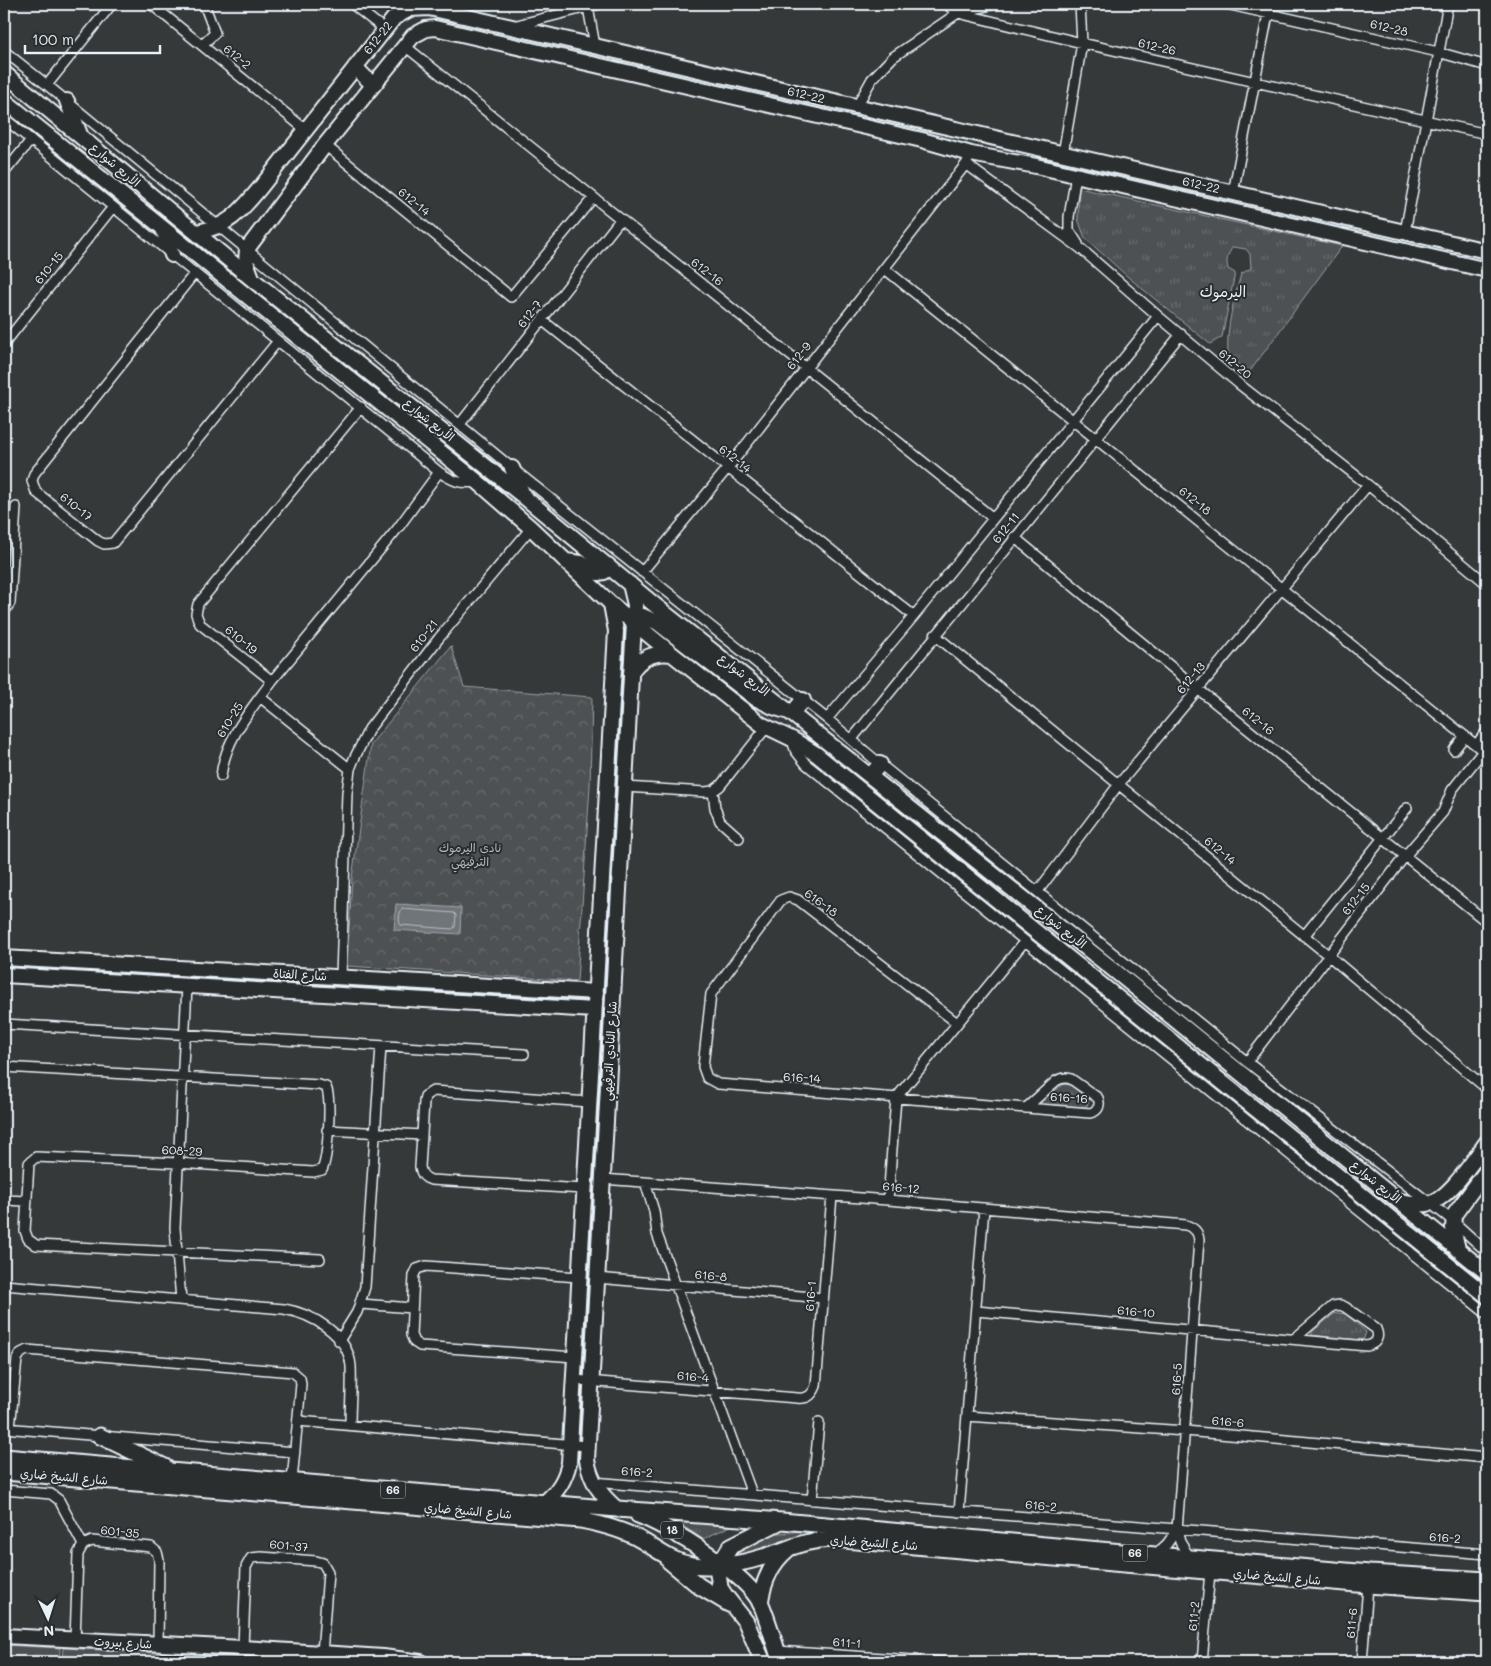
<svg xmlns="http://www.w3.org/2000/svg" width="1491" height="1666" viewBox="0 0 1491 1666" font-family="Mali,'Playpen Sans Arabic',sans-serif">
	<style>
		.grass { fill: url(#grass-tufts); stroke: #9aa1a5 }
		.park { fill: url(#park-crowns); stroke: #9aa1a5 }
		.water { fill: #707579; stroke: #a0a7ac }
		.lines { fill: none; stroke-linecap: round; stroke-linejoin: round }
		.shore { stroke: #b8bfc5; stroke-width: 1 }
		.street-casing { stroke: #e8f1f8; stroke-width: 12 }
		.secondary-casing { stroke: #e8f1f8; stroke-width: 18 }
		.primary-casing { stroke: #e8f1f8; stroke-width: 19 }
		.street { stroke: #2a2d2e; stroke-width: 9 }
		.secondary { stroke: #2a2d2e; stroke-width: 14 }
		.primary { stroke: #2a2d2e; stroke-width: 15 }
		.labels { text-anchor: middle; stroke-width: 4; stroke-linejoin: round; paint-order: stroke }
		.shield { fill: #2a2d2e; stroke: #afb6bb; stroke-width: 1 }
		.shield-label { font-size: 11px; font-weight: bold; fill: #e8f1f8 }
		.street-label { font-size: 12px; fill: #e8f1f8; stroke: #2a2d2e }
		.park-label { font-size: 12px; fill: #b2b9be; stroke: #2a2d2e }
		.quarter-label { font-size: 15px; fill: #e8f1f8; stroke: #2a2d2e }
	</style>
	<defs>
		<pattern id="grass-tufts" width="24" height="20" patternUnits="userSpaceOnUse" patternTransform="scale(1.25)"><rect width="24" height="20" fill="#4d5152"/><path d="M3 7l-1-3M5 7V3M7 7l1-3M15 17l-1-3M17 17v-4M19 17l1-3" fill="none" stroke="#676a6c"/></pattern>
		<pattern id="park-crowns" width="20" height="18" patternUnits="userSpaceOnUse" patternTransform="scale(1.25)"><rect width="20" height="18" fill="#4d5152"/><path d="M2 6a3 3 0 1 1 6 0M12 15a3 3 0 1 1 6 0" fill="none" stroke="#676a6c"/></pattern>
	</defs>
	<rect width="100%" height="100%" fill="#35393a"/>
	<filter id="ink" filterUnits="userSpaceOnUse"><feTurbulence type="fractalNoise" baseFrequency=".02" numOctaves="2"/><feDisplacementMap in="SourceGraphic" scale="10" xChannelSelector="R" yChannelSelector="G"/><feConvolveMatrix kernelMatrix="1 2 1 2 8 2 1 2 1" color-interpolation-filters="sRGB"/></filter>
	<g filter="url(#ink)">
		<path class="grass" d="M1079 188 1342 246 1248 374 1228 354C1226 327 1234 300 1241 274L1251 268 1250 254 1246 249 1233 247C1227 255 1226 260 1228 269L1235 273 1222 337 1210 344 1128 277 1085 238 1078 219Z
			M1064 1084 1071 1085 1089 1100 1087 1106 1085 1107 1041 1104 1042 1100Z
			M1338 1313 1346 1314 1366 1332 1364 1338 1361 1340 1311 1335 1313 1331 1334 1314Z
			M670 1518 737 1523 703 1539Z
			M804 1531 826 1532 793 1538 736 1557 739 1552 768 1534Z
			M4 1645 60 1648 59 1662H4Z
			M63 1648 191 1655 190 1662H62Z
			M193 1655 321 1662H193Z"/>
		<path class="park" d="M451 646 464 687 592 697 590 786 577 981 347 966 352 878 371 744Z"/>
		<path class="water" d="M396 904 461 908 460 934 394 930Z"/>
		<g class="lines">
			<path class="shore" d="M402 909 454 913 456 915 455 927 452 929 401 925C398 922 399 912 402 909Z"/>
			<g class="street-casing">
				<path id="street" d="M151 4 306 130
					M352 4 385 30
					M946 4 958 13 995 4
					M1226 4 1438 52 1487 66
					M588 7 595 46
					M513 26 600 4
					M202 45 215 33 204 4
					M405 46 993 518
					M4 51 47 85 512 468 827 719 880 764 1247 1062 1453 1221 1487 1252
					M47 85 112 4
					M857 106 872 79 893 57 958 13 1082 43 1487 134
					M4 118 439 472C455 482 459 484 478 482
					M325 145 511 297 593 198
					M1063 154 1082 43 1080 4
					M966 164 1017 202 1080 248 1158 316 1239 384 1368 485 1487 584
					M4 173 31 140
					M1076 175 1069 217V230L1078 244
					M1233 193 1270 4
					M1405 232 1448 4
					M885 269 1487 754
					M194 274 34 474 32 481 36 492 98 541 104 544 113 543 278 341
					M542 320 914 616
					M4 344 113 207
					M361 407 198 604 196 614 200 624 272 681 398 528 439 472
					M460 424 620 220
					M1014 537 1198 689 1487 922
					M642 572 727 469 966 164 969 158
					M4 612 10 603 16 507
					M935 635 1328 955 1487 1089
					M260 697 350 769
					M827 719 914 616 1158 316
					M792 739 795 750 806 764 1487 1314
					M852 739 1181 334
					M1476 745 1487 731
					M1454 750 1465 736
					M221 776C225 739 250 711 272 681
					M625 787 705 792 713 791 720 786 766 728
					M713 791 715 808 720 821 739 838
					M1038 891 1119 784 1368 485
					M1304 936 1407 808
					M341 977 347 793 350 769 354 759 369 729 439 638 531 528
					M957 1023 798 900 789 897 781 900 711 994 703 1067 707 1078 718 1084 1090 1113C1098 1111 1101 1106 1098 1098L1071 1079C1065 1077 1061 1078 1056 1081L1026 1108
					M4 1024 524 1054
					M1247 1062 1405 856 1443 812 1452 790 1483 751
					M4 1067 319 1085 326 1087C332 1099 328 1157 322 1170L313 1172 178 1163 36 1157 29 1163 25 1231 28 1239 36 1245 320 1259
					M327 1130 422 1135
					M602 1179 888 1200 1186 1225C1194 1228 1198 1231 1199 1240L1177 1530 1180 1542 1190 1558
					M645 1182 654 1211 657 1234 752 1494
					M584 1189 431 1180C424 1178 421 1174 420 1167L424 1102 425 1096 433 1091 589 1102
					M4 1200 27 1201
					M888 1200 896 1098 1025 941
					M597 1278 823 1298
					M4 1285 284 1309C312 1314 348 1334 351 1366 352 1386 350 1406 350 1425
					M181 1300 175 1228 187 986
					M361 1304 412 1308
					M976 1311 1367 1346C1376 1344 1380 1338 1376 1329L1345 1307 1340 1305 1333 1306 1294 1339
					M339 1341 357 1312 365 1287 381 1046
					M575 1357 420 1346 414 1342 411 1335 414 1275 417 1269 426 1266 579 1277
					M574 1380 797 1398C807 1399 812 1396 816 1386L832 1196
					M967 1416 1185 1431 1487 1458
					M298 1421 587 1446
					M4 1428 295 1452
					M10 1428 17 1359 21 1353 27 1350 293 1372 300 1378 301 1384 292 1481
					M593 1482 1487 1554
					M4 1490 51 1494 59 1500 83 1545
					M812 1500 819 1422
					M959 1512 984 1208
					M1155 1555 1167 1544 1177 1530
					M75 1640 78 1554 83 1545 92 1541 151 1547 157 1552 159 1560 158 1644
					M243 1648 246 1567 251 1558 261 1557 316 1561 323 1563 328 1572 322 1654
					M777 1651 944 1662
					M1202 1662 1210 1572
					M1362 1662 1368 1585"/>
			</g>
			<g class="secondary-casing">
				<path id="secondary" d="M355 67 373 85
					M4 73 252 279 523 496 656 606 1110 967 1487 1273
					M4 100 478 482 531 528 611 604 672 654 761 724 792 739 816 754 1487 1296
					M67 101 81 137
					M163 229 172 255
					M197 232C228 227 240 212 260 188L394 18 410 9 429 8 1487 251
					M252 278 246 262 247 249 325 145 413 36 426 29 435 28 922 140 971 154 1036 166 1487 270
					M512 468 523 495
					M566 561 581 563 598 573 604 572 608 565
					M627 615 643 616 658 623 755 698 773 707 792 713 803 700
					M631 673C640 657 655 652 672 654
					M871 775 880 764
					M4 958 596 992
					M4 975 594 1010
					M1399 1201C1408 1202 1418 1205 1427 1204 1448 1201 1474 1159 1487 1142
					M1458 1249 1453 1228 1454 1215 1487 1170
					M545 1502C558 1491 565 1480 569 1463L616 631 611 604
					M617 1509C600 1494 591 1482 587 1460L634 623 635 605 630 584
					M4 1636 243 1648 383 1657 421 1662"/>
			</g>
			<g class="primary-casing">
				<path id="primary" d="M100 1436 165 1467
					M4 1457 617 1509 782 1521 1155 1555 1370 1573 1487 1580
					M4 1472 580 1520C601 1524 622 1529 641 1540 658 1550 672 1562 692 1565 715 1568 741 1564 763 1557 790 1549 803 1540 833 1539L1368 1585 1487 1593
					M638 1515C669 1526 747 1574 761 1604 769 1623 774 1643 781 1662
					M669 1561 699 1586 729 1604
					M760 1603C763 1583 770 1564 787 1550
					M763 1662 746 1622 726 1597 720 1588 718 1573 724 1557 731 1546 781 1521"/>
			</g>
			<use href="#street" class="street"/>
			<use href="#secondary" class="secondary"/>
			<use href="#primary" class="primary"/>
		</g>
	</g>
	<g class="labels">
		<g class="shield">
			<rect x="380.5" y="1481.5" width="25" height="17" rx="4"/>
			<rect x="661" y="1521.5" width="22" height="17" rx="4"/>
			<rect x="1122.5" y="1544.5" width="25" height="17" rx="4"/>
		</g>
		<g class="shield-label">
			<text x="393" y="1494">66</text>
			<text x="672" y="1534">18</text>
			<text x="1135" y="1557">66</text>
		</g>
		<g class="street-label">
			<text transform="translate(1389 28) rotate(13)" y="4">612-28</text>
			<text transform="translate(378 38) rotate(-51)" y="4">612-22</text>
			<text transform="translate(1157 47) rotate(13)" y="4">612-26</text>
			<text transform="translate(237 57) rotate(39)" y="4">612-2</text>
			<text transform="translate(806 95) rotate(13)" y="4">612-22</text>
			<text transform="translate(115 165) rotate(40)" y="4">الأربع شوارع</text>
			<text transform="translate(1201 185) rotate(13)" y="4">612-22</text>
			<text transform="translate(414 202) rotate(39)" y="4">612-14</text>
			<text transform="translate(49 268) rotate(-51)" y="4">610-15</text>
			<text transform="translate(707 272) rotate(38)" y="4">612-16</text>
			<text transform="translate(530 314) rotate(-52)" y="4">612-7</text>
			<text transform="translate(799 356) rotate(-52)" y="4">612-9</text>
			<text transform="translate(1235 364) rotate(40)" y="4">612-20</text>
			<text transform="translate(429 420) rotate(39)" y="4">الأربع شوارع</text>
			<text transform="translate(735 459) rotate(38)" y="4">612-14</text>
			<text transform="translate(1195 501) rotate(39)" y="4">612-18</text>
			<text transform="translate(76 507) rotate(39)" y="4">610-17</text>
			<text transform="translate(1006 528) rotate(-51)" y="4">612-11</text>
			<text transform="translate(424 636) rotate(-52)" y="4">610-21</text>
			<text transform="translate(241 640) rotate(39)" y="4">610-19</text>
			<text transform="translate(744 675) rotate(38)" y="4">الأربع شوارع</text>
			<text transform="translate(1191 678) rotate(-50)" y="4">612-13</text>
			<text transform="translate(230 720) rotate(-58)" y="4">610-25</text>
			<text transform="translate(1258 721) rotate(39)" y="4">612-16</text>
			<text transform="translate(1220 851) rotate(40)" y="4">612-14</text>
			<text transform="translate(1356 899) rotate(-52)" y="4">612-15</text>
			<text transform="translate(821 903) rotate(36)" y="4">616-18</text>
			<text transform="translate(1061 927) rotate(39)" y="4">الأربع شوارع</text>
			<text transform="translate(300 975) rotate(3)" y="4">شارع الفتاة</text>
			<text transform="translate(610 1051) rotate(-87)" y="4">شارع النادي الترفيهي</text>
			<text transform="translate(802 1078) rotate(4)" y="4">616-14</text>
			<text transform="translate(1069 1098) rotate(4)" y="4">616-16</text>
			<text transform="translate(182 1151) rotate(3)" y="4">608-29</text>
			<text transform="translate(1376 1182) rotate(39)" y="4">الأربع شوارع</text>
			<text transform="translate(901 1188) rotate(5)" y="4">616-12</text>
			<text transform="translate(711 1276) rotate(5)" y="4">616-8</text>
			<text transform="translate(811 1296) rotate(-85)" y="4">616-1</text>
			<text transform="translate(1136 1312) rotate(5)" y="4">616-10</text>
			<text transform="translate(693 1377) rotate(5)" y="4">616-4</text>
			<text transform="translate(1177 1379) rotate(-86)" y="4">616-5</text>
			<text transform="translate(1228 1422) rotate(5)" y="4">616-6</text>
			<text transform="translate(637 1472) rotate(4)" y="4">616-2</text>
			<text transform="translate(64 1477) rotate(5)" y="4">شارع الشيخ ضاري</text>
			<text transform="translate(1041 1506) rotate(5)" y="4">616-2</text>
			<text transform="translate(468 1511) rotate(5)" y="4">شارع الشيخ ضاري</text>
			<text transform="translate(120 1532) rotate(6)" y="4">601-35</text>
			<text transform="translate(1445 1538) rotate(4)" y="4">616-2</text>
			<text transform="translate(874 1543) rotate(4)" y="4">شارع الشيخ ضاري</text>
			<text transform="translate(289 1546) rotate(5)" y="4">601-37</text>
			<text transform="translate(1277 1577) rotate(5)" y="4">شارع الشيخ ضاري</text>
			<text transform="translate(1194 1616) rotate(-85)" y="4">611-2</text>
			<text transform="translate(1352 1623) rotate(-85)" y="4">611-6</text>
			<text transform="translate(123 1643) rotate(3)" y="4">شارع بيروت</text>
			<text transform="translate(847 1643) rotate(4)" y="4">611-1</text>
		</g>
		<g class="park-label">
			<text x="470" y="852">نادي اليرموك<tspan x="470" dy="14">الترفيهي</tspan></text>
		</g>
		<g class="quarter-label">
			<text x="1223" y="297">اليرموك</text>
		</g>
	</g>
	<rect width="1491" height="1666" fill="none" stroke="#2a2d2e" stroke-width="20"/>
	<rect x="10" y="10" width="1471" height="1646" fill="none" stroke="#e8f1f8" stroke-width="2" filter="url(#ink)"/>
	<g transform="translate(48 1618) rotate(176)" stroke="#2a2d2e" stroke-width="4" paint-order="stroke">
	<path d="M0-4L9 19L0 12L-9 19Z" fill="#e8f1f8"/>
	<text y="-8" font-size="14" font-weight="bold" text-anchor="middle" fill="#e8f1f8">N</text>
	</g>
	<path d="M25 45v8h135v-8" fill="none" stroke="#e8f1f8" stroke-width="2.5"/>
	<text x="32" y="45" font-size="15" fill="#e8f1f8" stroke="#2a2d2e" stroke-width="4" paint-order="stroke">100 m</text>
</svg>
